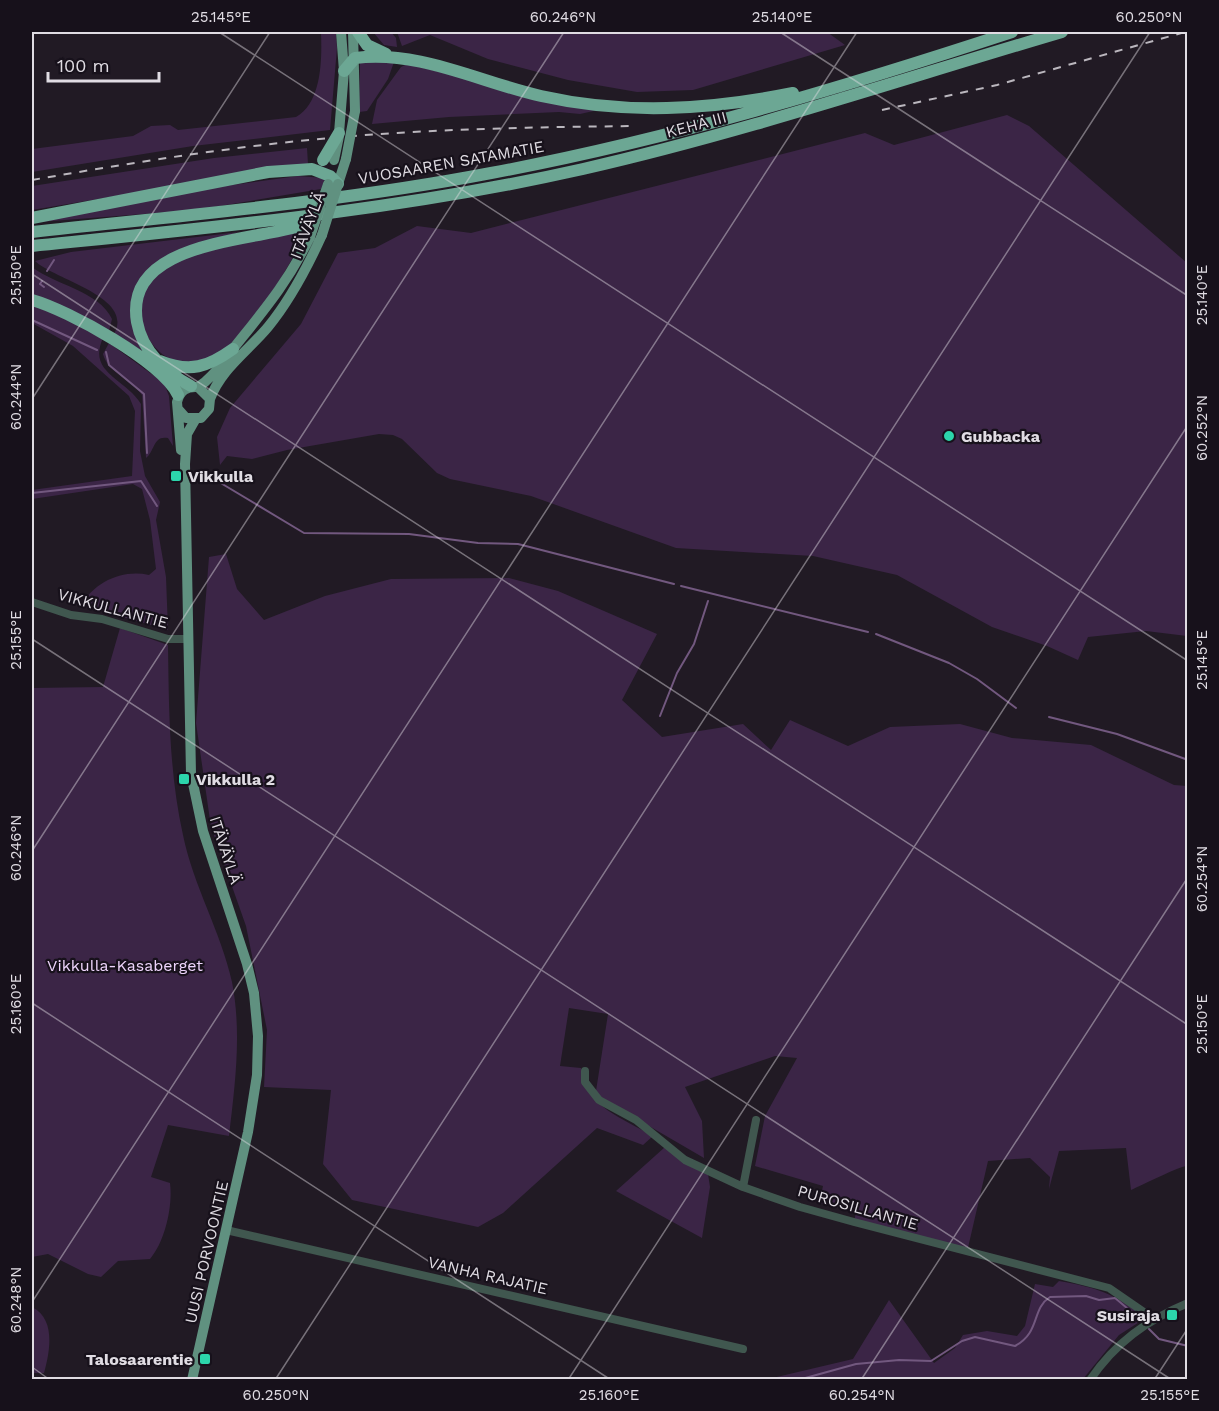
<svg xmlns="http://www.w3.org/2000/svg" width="1219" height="1411" viewBox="0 0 1219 1411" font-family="'Work Sans',sans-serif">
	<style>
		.green { fill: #3b2546 }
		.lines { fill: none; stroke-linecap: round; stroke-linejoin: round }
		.stream { stroke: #72587f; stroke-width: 2 }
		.minor { stroke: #40574f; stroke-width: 8 }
		.major { stroke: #609180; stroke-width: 10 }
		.highway { stroke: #6ca794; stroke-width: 12 }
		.rail { stroke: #bbb7be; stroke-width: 2; stroke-dasharray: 8 8; stroke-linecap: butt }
		.major-bridge { stroke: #609180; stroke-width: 10 }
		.highway-bridge { stroke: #6ca794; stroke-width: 12 }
		.ticks { fill: none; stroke: #e0dce3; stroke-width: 1.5; stroke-opacity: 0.45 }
		.poi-dot { fill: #2cd5ab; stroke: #17111b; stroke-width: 2 }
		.labels { text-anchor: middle; stroke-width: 4.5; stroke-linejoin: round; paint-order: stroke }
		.street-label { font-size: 16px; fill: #e0dce3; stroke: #17111b }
		.poi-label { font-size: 16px; font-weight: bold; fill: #e0dce3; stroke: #17111b; text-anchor: start }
		.park-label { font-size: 16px; fill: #edd4fb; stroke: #17111b }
		.neatline { fill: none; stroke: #e0dce3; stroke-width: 2 }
		.ticks-label { font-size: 15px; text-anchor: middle; fill: #e0dce3 }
	</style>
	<rect width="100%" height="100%" fill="#211a24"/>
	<path class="green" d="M321 32H336L337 48 330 130 193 146 32 172V149L133 136 151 126 170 125 178 130 296 117C322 102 322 59 321 32Z
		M373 32H391L396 38 397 47 384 45Z
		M397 32H827L845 45 693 90 637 92 568 80 488 59 430 35 402 46Z
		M360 62H394L388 79 367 111 359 112Z
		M407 64 598 110 580 114 559 112 449 117 372 124 377 100 401 67Z
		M1007 115 1029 126 1187 263V636L1146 631 1088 637 1078 660 1047 646 992 627 897 575 813 556 676 548 531 496 450 479 437 473 402 439 393 435 379 434 287 450 252 459 227 456 220 465 217 437 230 408 301 324 338 253 375 248 417 226 471 233 865 133 894 145Z
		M307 148 308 164 32 210V186L214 158Z
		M298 176 325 178 321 189 196 210 39 222 210 188Z
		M306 231C294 261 244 341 217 356 209 359 198 363 190 364 185 365 179 362 173 360 144 349 129 304 152 280 159 273 172 264 182 259 213 242 270 237 306 231Z
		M239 232 182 250 132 296V325L142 351 114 334C135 297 55 280 35 261L71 252Z
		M32 267C55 285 99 291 112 319L109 331 32 295Z
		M32 304 54 312 103 338C87 373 125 378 141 404L140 451 145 476 160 502 156 520 166 577 168 630 81 605C95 582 122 569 149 575L156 569 150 520 142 489 133 484 32 499V490L132 476 135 411 129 396 73 346 32 323Z
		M109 343 164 383 169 396 173 446 168 438C153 435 155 451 146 458L142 395C131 378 108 373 103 354Z
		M226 554 237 589 264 620 325 596 391 579 509 578 558 591 657 634 622 700 662 737 743 724 771 750 790 720 848 746 890 727 960 724 1012 738 1091 745 1174 785 1187 786V1166C1180 1166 1142 1185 1131 1190L1126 1148 1059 1151 1049 1189 1050 1177 1030 1158 988 1161 967 1252 854 1222 856 1212 819 1203 823 1186 755 1166 765 1116 797 1058 775 1056 685 1087 702 1121 704 1158 601 1098 596 1091 608 1014 569 1008 560 1066 581 1068C584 1106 624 1119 653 1136L643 1145 597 1128 503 1213 478 1227 352 1200 323 1164 331 1090 264 1087 267 1030 246 926 211 827 196 723 209 557Z
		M120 628 168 645C169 709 169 772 183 835 193 885 221 932 232 982 242 1033 235 1085 229 1136L168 1125 151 1177 170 1183C173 1206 165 1242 150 1259L118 1261 101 1277 88 1274 48 1254 32 1257V688L103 687Z
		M665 1147 708 1174 710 1187 702 1238 616 1191Z
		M1059 1281C1098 1288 1112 1293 1145 1316L1144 1319 1119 1335 1083 1379 764 1380 853 1359 889 1300 934 1363 955 1348 963 1335 987 1331 1017 1336 1025 1326 1035 1284 1053 1287Z
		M32 1307C56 1319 50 1351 44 1373H32Z"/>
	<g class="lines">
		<path class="stream" d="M47 271 54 260
			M42 281 40 284 44 287
			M32 320 97 350
			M106 352 109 365 144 394 147 453
			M219 482 304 533 409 534 478 543 518 544 674 584
			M32 493 141 481 157 506
			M681 586 868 632
			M876 634 949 663 977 679 1016 708
			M660 716 677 673 694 644 708 601
			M1049 717 1117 734 1188 760
			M1149 1329 1159 1339 1188 1346
			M798 1380 856 1364 899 1360 931 1361 962 1341 975 1337 1015 1346C1041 1332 1031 1309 1050 1297L1086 1296 1099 1300 1115 1298 1140 1319"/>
		<path class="minor" d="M32 602 71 615 102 619 168 639H188
			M585 1071V1082L599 1100 636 1120 685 1160 743 1187 800 1207 854 1222 1109 1288 1154 1319
			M743 1187 756 1120
			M226 1230 743 1349
			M1090 1380C1115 1343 1147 1320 1188 1303"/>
		<path class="major" d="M353 32 355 111
			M339 133 344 71 341 32
			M338 184 346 159
			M198 387C213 378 222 362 233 349 264 310 288 282 310 237
			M210 399C221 369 248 351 268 327 291 299 307 268 322 235
			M178 409 186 418H201L209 409 210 399 198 387C186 386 180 391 177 402L181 450
			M192 1380 248 1132 257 1075 258 1036 254 993 247 964 203 831 191 774 185 464 187 434 195 420"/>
		<path class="highway" d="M358 32 367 45 386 54
			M344 71 355 58C420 50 479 82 541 96 626 115 708 110 793 93
			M32 218 268 172 312 169 330 176 338 184
			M32 232C186 215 339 202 491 173 668 140 841 88 1012 32
			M32 246C217 227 401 210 583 169 745 132 902 79 1062 32
			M32 300C68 310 163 362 178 395
			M160 361C190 373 208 367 233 349
			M191 386C166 373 142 351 137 322 123 238 260 242 310 223"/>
		<path class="rail" d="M882 110 997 85 1185 32
			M32 180C153 159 274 140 397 133 476 128 555 127 634 126"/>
		<path class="major-bridge" d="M346 159 355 111
			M334 160 339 136
			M322 235 338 184
			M310 237 328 184"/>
		<path class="highway-bridge" d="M323 160 339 133"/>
	</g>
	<path class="ticks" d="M219 32 1188 661M780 32 1188 296M32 274 1188 1025M32 399 270 32M32 639 1172 1380M32 851 564 32M32 1003 611 1380M32 1302 857 32M32 1367 50 1380M275 1380 1150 32M568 1380 1188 425M861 1380 1188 877M1154 1380 1188 1328"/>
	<g class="poi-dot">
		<circle cx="949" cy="436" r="6"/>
		<rect x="170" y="470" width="12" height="12" rx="3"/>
		<rect x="178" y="773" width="12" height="12" rx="3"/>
		<rect x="1166" y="1309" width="12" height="12" rx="3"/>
		<rect x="199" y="1353" width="12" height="12" rx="3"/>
	</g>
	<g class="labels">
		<g class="street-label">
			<text transform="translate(696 124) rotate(-15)" y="6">KEHÄ III</text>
			<text transform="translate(451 162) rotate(-10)" y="6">VUOSAAREN SATAMATIE</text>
			<text transform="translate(307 225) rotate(-69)" y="6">ITÄVÄYLÄ</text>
			<text transform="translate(113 608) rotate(15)" y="6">VIKKULLANTIE</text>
			<text transform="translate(226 850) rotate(72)" y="6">ITÄVÄYLÄ</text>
			<text transform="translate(858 1207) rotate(16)" y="6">PUROSILLANTIE</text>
			<text transform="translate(206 1252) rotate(-77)" y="6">UUSI PORVOONTIE</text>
			<text transform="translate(488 1275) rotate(13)" y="6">VANHA RAJATIE</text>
		</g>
		<g class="poi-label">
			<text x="961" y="442">Gubbacka</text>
			<text x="188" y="482">Vikkulla</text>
			<text x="196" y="785">Vikkulla 2</text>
			<text x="1160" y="1321" text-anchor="end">Susiraja</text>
			<text x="193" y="1365" text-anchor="end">Talosaarentie</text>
		</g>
		<g class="park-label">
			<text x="125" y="971">Vikkulla-Kasaberget</text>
		</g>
	</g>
	<rect width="1219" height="1411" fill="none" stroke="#17111b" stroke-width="66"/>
	<path d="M48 72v9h111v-9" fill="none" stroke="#e0dce3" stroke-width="3"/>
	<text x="57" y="72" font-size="18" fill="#e0dce3" stroke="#17111b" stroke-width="4.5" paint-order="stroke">100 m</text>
	<rect x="33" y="33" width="1153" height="1345" class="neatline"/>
	<g class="ticks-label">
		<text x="221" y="22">25.145°E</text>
		<text x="563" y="22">60.246°N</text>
		<text x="782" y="22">25.140°E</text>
		<text x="1149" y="22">60.250°N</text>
		<text transform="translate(16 275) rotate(-90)" y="5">25.150°E</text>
		<text transform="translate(1202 295) rotate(-90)" y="5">25.140°E</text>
		<text transform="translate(16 397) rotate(-90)" y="5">60.244°N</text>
		<text transform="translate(1202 428) rotate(-90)" y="5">60.252°N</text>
		<text transform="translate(16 640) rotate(-90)" y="5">25.155°E</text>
		<text transform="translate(1202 660) rotate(-90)" y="5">25.145°E</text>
		<text transform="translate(16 848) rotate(-90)" y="5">60.246°N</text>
		<text transform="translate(1202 879) rotate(-90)" y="5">60.254°N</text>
		<text transform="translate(16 1004) rotate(-90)" y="5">25.160°E</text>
		<text transform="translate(1202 1024) rotate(-90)" y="5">25.150°E</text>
		<text transform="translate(16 1300) rotate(-90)" y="5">60.248°N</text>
		<text x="276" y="1400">60.250°N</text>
		<text x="609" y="1400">25.160°E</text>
		<text x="862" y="1400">60.254°N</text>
		<text x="1170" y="1400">25.155°E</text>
	</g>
</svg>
